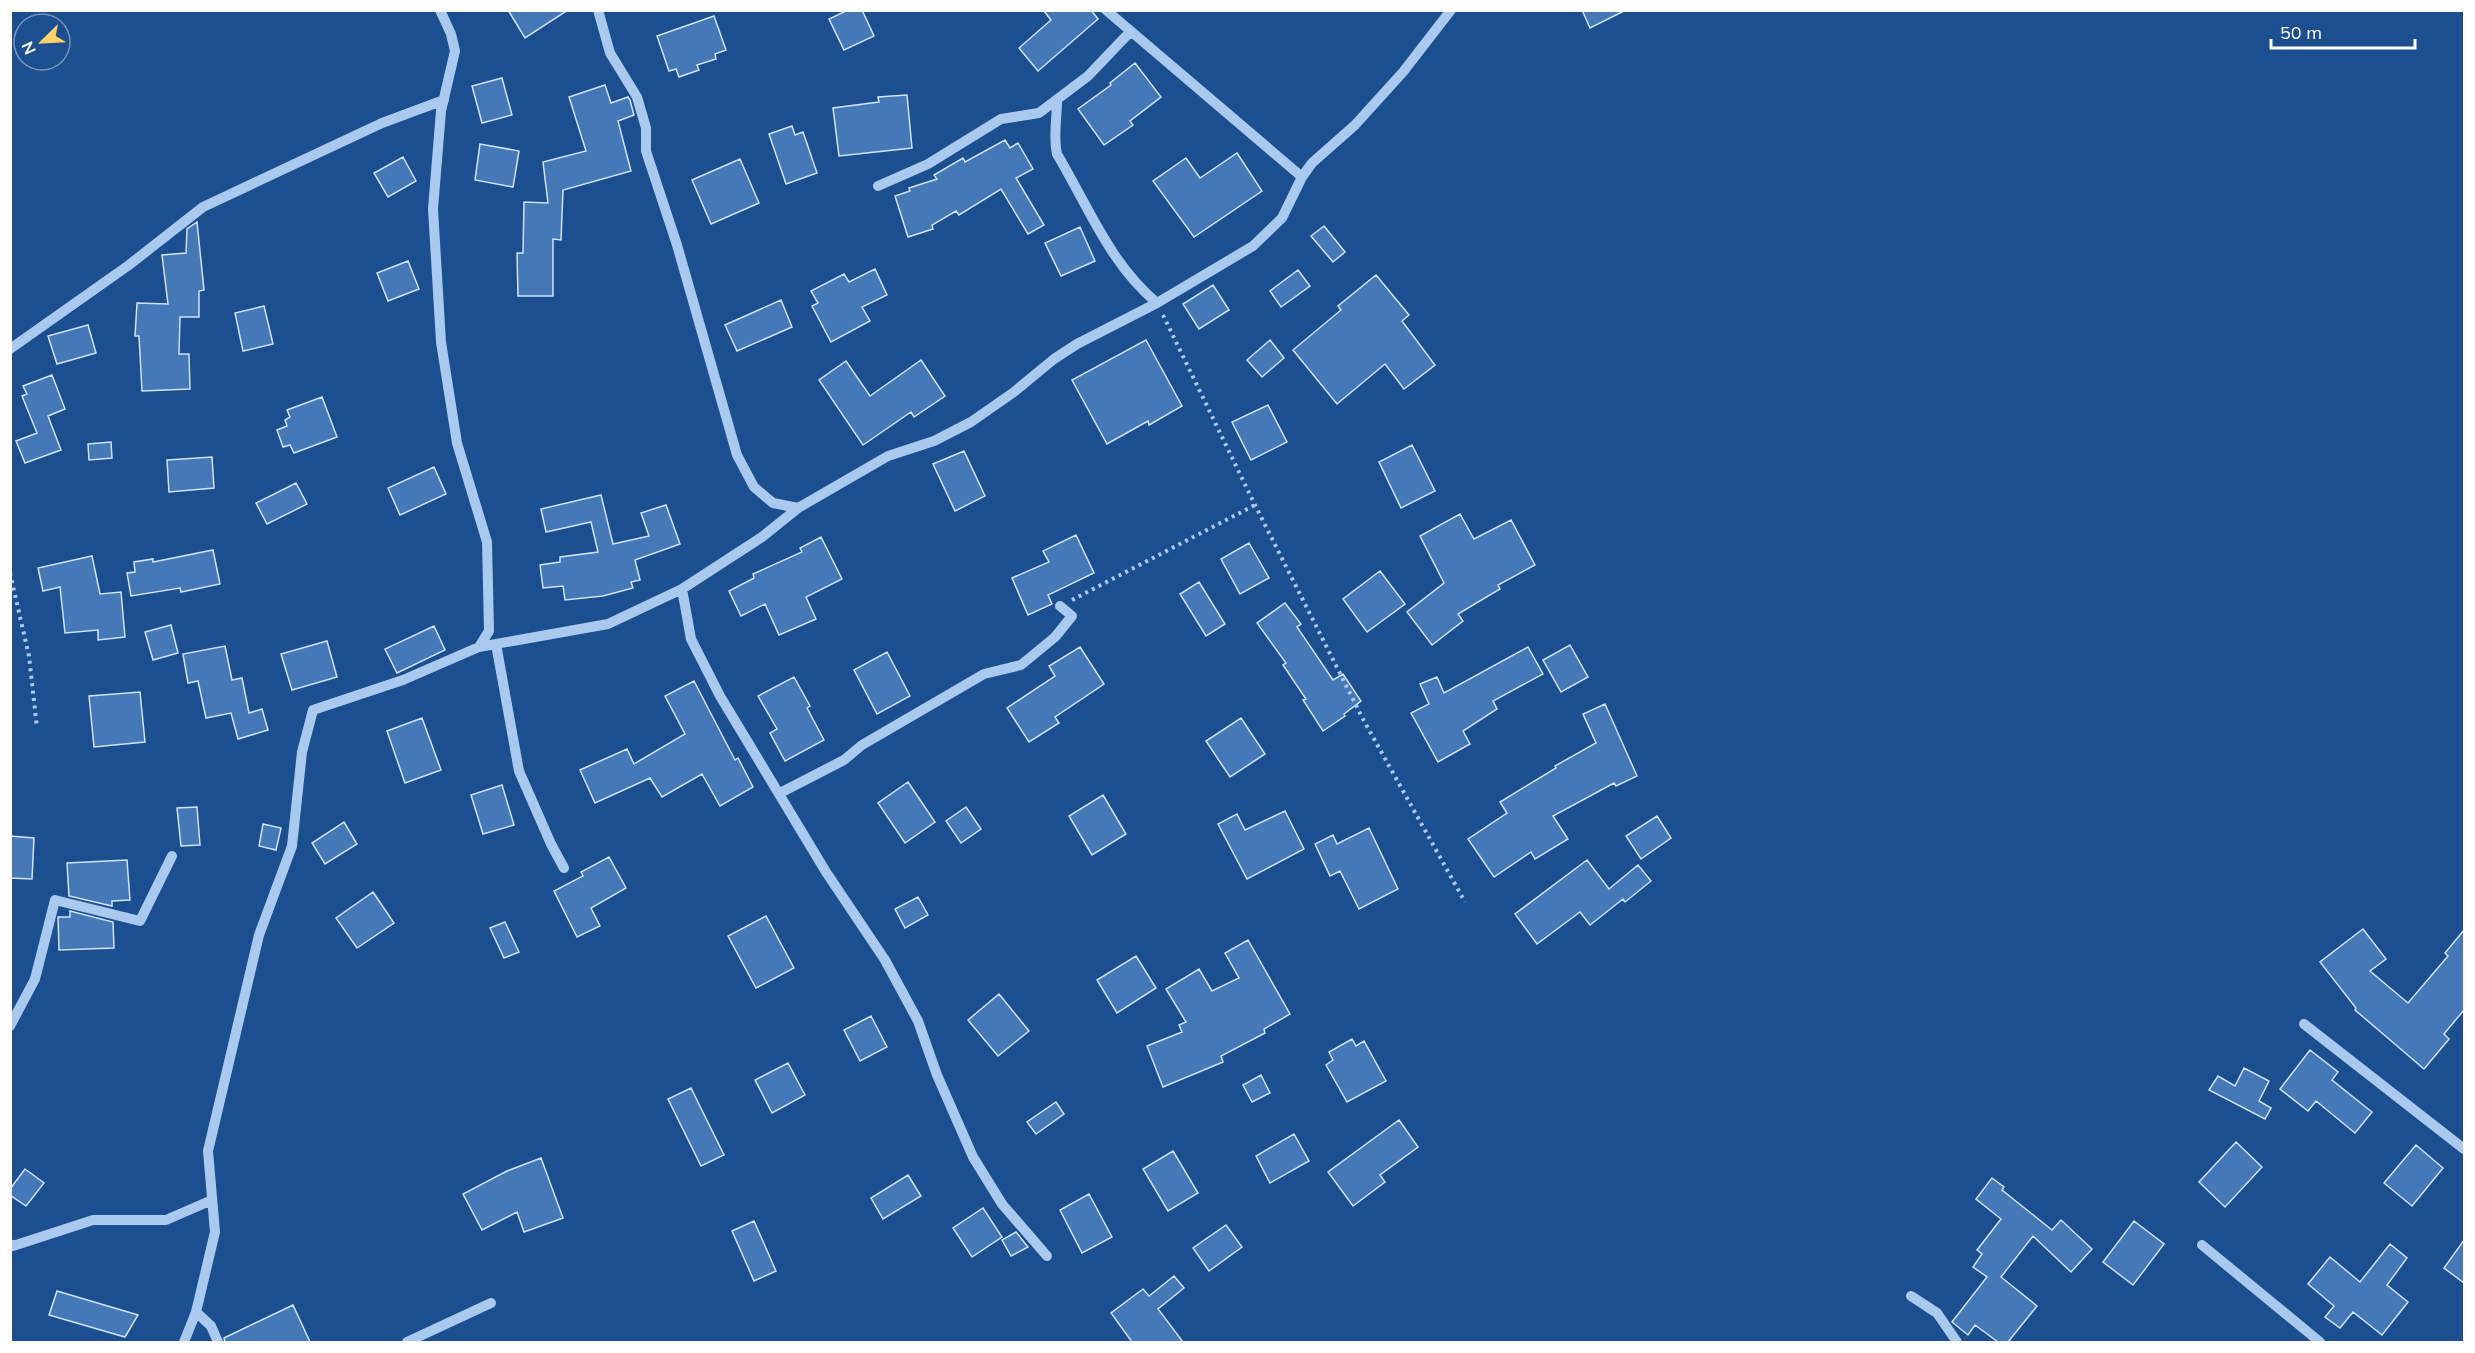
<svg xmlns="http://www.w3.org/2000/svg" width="2475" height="1353" viewBox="0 0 2475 1353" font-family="Mulish,sans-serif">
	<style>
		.building { fill: #4478b7; stroke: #cfe3fa; stroke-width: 1.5 }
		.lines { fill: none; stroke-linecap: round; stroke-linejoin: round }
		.path { stroke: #a9c9ee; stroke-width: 4; stroke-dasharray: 3 4.5; stroke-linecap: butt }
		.minor { stroke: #a9c9ee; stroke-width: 10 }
	</style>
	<rect width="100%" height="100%" fill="#1b4f8f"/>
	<path class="building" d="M508 10H568L525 38Z
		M848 10H862L874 36 844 50 829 19Z
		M1043 10H1091L1098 19 1038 71 1019 48 1051 20Z
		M1582 10H1626L1590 28Z
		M714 16 726 50 715 54 716 59 697 65 699 70 679 77 676 69 669 71 657 36Z
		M1135 63 1161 97 1130 121 1133 125 1104 145 1078 109 1111 85 1110 83Z
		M502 78 512 115 482 123 472 86Z
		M605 85 611 103 628 97 630 100 634 115 618 121 631 171 563 190 561 240 553 239V296H518L517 253H523L524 202 548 203 543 162 586 151 569 97Z
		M907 95 912 148 839 156 833 108 879 102 878 97Z
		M792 126 795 135 803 132 817 173 786 184 769 134Z
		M1005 140 1010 148 1018 143 1033 169 1016 178 1044 225 1028 234 1001 189 959 215 956 211 932 225 933 229 908 237 895 196 910 191 909 188 937 179 934 175 963 158 965 162Z
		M480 144 519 151 513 187 475 180Z
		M1237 153 1262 191 1194 237 1153 181 1186 158 1200 178Z
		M403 157 416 181 388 197 374 173Z
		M740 159 759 203 711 224 692 180Z
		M197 222 204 290 199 291V317H180L179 354H189L190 389 142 391 139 336H135L137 303 168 304 162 255 186 253 187 229Z
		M1324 226 1345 252 1333 262 1311 236Z
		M1080 227 1095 261 1061 276 1045 243Z
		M408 261 419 289 388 301 377 273Z
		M875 269 887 295 862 307 870 321 831 342 812 306 818 303 811 291 844 274 849 282Z
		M1298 270 1310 286 1281 307 1270 291Z
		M1376 275 1409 315 1402 321 1435 365 1404 389 1385 364 1337 404 1293 350 1341 310 1338 306Z
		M1213 285 1229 310 1199 329 1183 304Z
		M781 300 792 327 737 351 725 325Z
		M264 306 273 344 243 351 235 313Z
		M88 325 96 353 57 364 48 336Z
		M1146 340 1182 406 1149 425 1148 421 1107 444 1072 380Z
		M1270 340 1284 358 1262 377 1247 360Z
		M921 360 945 396 914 417 911 412 863 445 819 380 846 361 870 396Z
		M52 375 65 409 48 416 61 450 25 463 16 441 37 433 22 396 27 394 23 386Z
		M322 397 337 437 294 453 290 445 283 447 277 430 287 426 285 420 290 417 287 410Z
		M1268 405 1287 442 1251 460 1232 422Z
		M111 442 112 458 89 460 88 444Z
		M1412 445 1435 491 1401 508 1379 462Z
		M964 451 985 496 955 511 933 464Z
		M212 457 214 488 169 492 167 460Z
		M434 467 446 494 400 515 388 488Z
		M296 483 307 504 267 524 256 503Z
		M601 495 613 544 649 536 641 513 666 505 680 544 635 560 640 580 631 582 633 588 603 596 565 600 563 586 543 588 540 565 560 562V557L598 552 591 522 546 532 541 509Z
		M1460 514 1474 539 1511 520 1535 565 1498 585 1500 589 1458 614 1463 621 1432 645 1407 612 1444 583 1420 536Z
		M1076 535 1094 573 1048 595 1052 604 1028 615 1012 578 1049 562 1043 551Z
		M821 537 842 579 806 597 816 619 779 635 765 604 741 616 729 591 754 578 753 574 802 552 800 548Z
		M1249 543 1269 578 1240 594 1221 559Z
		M213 550 220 584 181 592 180 588 131 596 127 573 135 572 134 562 153 559V562Z
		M92 556 100 594 121 592 125 637 98 640V630L65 633 60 587 43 591 38 568Z
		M1380 571 1405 604 1367 632 1343 599Z
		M1199 582 1225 624 1206 636 1180 594Z
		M1285 603 1301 624 1297 627 1333 680 1343 674 1361 701 1344 714 1345 716 1323 731 1303 700 1306 699 1283 665 1286 663 1257 623Z
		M171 625 178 653 153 660 145 632Z
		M434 626 445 650 397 673 385 649Z
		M327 641 337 677 292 690 281 654Z
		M1570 645 1588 677 1561 692 1543 660Z
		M225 646 232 680 242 678 249 713 262 709 268 730 238 739 231 713 206 718 198 681 188 683 183 654Z
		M1080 647 1104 684 1055 717 1059 723 1029 742 1007 708 1055 676 1049 666Z
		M1528 647 1543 674 1493 701 1497 709 1463 731 1470 744 1438 762 1411 713 1429 704 1420 684 1437 677 1444 693Z
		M887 652 910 696 877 714 854 670Z
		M794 677 810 706 807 708 824 740 785 761 770 733 777 729 758 696Z
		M694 681 735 760 738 758 753 787 720 806 702 774 662 797 650 778 595 803 580 770 627 749 634 764 685 734 665 696Z
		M140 692 145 742 94 747 89 696Z
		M1605 704 1637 776 1616 786 1614 783 1553 816 1568 839 1535 859 1531 852 1494 877 1468 839 1507 813 1500 802 1556 768 1555 766 1596 743 1583 714Z
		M422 718 441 770 405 783 387 731Z
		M1241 718 1265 754 1230 777 1206 741Z
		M908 782 935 822 905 843 878 803Z
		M502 785 514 825 483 834 471 795Z
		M1103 795 1126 834 1092 855 1069 816Z
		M197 807 200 845 181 846 177 808Z
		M966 807 981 829 961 843 946 821Z
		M1285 811 1304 849 1247 879 1218 824 1237 814 1245 830Z
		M1657 816 1671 838 1641 859 1626 836Z
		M344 822 357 844 325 864 312 843Z
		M263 824 281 828 276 850 259 846Z
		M1369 828 1398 889 1359 909 1340 871 1330 876 1315 844 1333 835 1337 844Z
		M10 836 34 838 32 879 10 878Z
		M609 857 626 888 591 908 600 926 577 937 554 891 583 876 581 872Z
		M127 860 130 900 112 901V906L69 896 67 863Z
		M1587 860 1609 889 1638 865 1651 881 1625 902 1623 899 1590 925 1580 912 1537 944 1515 914Z
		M373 892 394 923 357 948 336 918Z
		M918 897 928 915 905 928 895 909Z
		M70 911 113 922 114 948 59 950 58 917H70Z
		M766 916 794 968 756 988 728 936Z
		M505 922 519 952 504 958 490 928Z
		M2363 929 2386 959 2370 971 2408 1003 2448 956 2445 953 2464 930V1010L2444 1034 2449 1039 2424 1069 2355 1010 2356 1008 2320 962Z
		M1248 940 1290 1014 1264 1029 1265 1033 1221 1056 1223 1062 1163 1087 1147 1046 1182 1032 1179 1025 1186 1022 1166 989 1199 969 1212 991 1239 978 1225 953Z
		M1136 956 1156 988 1117 1013 1097 980Z
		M999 994 1029 1031 998 1056 968 1020Z
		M871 1016 887 1047 860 1061 844 1030Z
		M1352 1039 1356 1046 1364 1041 1386 1081 1347 1102 1326 1065 1333 1060 1329 1052Z
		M2310 1050 2338 1072 2332 1080 2372 1112 2355 1133 2316 1101 2308 1111 2280 1089Z
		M788 1063 805 1095 772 1113 755 1080Z
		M2244 1068 2269 1081 2259 1101 2271 1108 2265 1119 2209 1090 2218 1076 2235 1086Z
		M1261 1075 1270 1093 1252 1102 1243 1085Z
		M691 1088 724 1155 701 1166 668 1099Z
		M1056 1102 1064 1114 1036 1134 1027 1122Z
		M1399 1120 1418 1147 1380 1175 1385 1182 1353 1206 1328 1172Z
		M1294 1134 1309 1161 1270 1183 1256 1156Z
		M2236 1142 2262 1167 2225 1207 2199 1182Z
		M2416 1145 2443 1168 2412 1206 2384 1183Z
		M1173 1151 1198 1193 1168 1211 1143 1169Z
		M541 1158 563 1218 524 1232 517 1212 482 1230 463 1194 507 1171Z
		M25 1169 44 1183 26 1206 10 1195V1189Z
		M908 1175 921 1196 883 1219 871 1198Z
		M1992 1178 2004 1187 2002 1190 2052 1230 2061 1220 2092 1249 2071 1272 2033 1236 2001 1277 2037 1306 2008 1342H1998L1975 1325 1968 1335 1952 1322 1987 1277 1973 1267 1982 1254 1977 1250 2001 1219 1976 1199Z
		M1089 1194 1112 1237 1082 1253 1060 1210Z
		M983 1208 1002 1237 972 1257 953 1228Z
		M754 1221 776 1271 754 1281 732 1231Z
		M2134 1221 2164 1244 2133 1285 2103 1262Z
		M1226 1225 1242 1247 1209 1271 1193 1248Z
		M1016 1232 1028 1247 1011 1256 1002 1240Z
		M2464 1240V1283L2444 1268Z
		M2390 1244 2407 1258 2387 1285 2408 1302 2382 1335 2353 1312 2340 1328 2325 1317 2334 1306 2308 1284 2330 1257 2360 1282Z
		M1174 1276 1184 1288 1158 1309 1183 1342H1132L1111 1313 1143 1289 1149 1296Z
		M57 1291 138 1315 125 1337 49 1315Z
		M293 1305 310 1342H225L224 1338Z"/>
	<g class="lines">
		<path class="path" d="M1163 315 1255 505 1364 721 1465 902
			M10 573 29 656 37 728
			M1072 600 1255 505"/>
		<path class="minor" d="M598 10 610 53 637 97 646 128V151L677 245 737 455 754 487 773 503 798 508 888 456 934 441 971 422 1014 392 1054 359 1077 344 1157 303 1253 246 1282 218 1302 177 1312 163 1355 125 1403 72 1451 10
			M1106 10 1302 177
			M1057 101C1057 119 1053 136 1057 154 1088 206 1110 264 1157 303
			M878 186 928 164 1001 119 1039 113 1088 76 1130 32
			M10 349 129 265 203 207 382 123 444 100
			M682 589 691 639 720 696 826 872 885 960 918 1021 937 1075 973 1157 1002 1204 1047 1256
			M496 644 519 771 551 844 564 868
			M479 647 608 624 682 589 762 537 798 508
			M780 793 844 760 862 745 984 674 1021 665 1055 637 1072 616 1060 606
			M2304 1024 2464 1149
			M10 1026 35 979 55 900 140 921 172 856
			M10 1244 13 1246 93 1220H166L212 1200
			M2202 1245 2320 1342
			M1911 1296 1937 1313 1957 1342
			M196 1312 211 1326 218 1342
			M184 1342 196 1312 215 1232 208 1151 259 935 292 846 302 752 313 710 403 680 479 647 489 631 487 542 457 443 441 342 433 209 441 111 455 51 451 34 440 10
			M407 1342 491 1303"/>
	</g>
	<rect width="2475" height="1353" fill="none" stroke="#ffffff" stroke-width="24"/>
	<g transform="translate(42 42) rotate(246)"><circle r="28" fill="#1b4f8f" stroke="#7695bc" stroke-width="1.5"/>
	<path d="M0-4.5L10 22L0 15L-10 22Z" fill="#ffd166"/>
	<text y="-9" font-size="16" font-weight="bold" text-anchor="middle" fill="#ffffff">N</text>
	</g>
	<path d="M2271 39v9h144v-9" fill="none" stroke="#ffffff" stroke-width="3"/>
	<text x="2280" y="39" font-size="18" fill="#ffffff" stroke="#1b4f8f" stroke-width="4.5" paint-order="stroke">50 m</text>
</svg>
